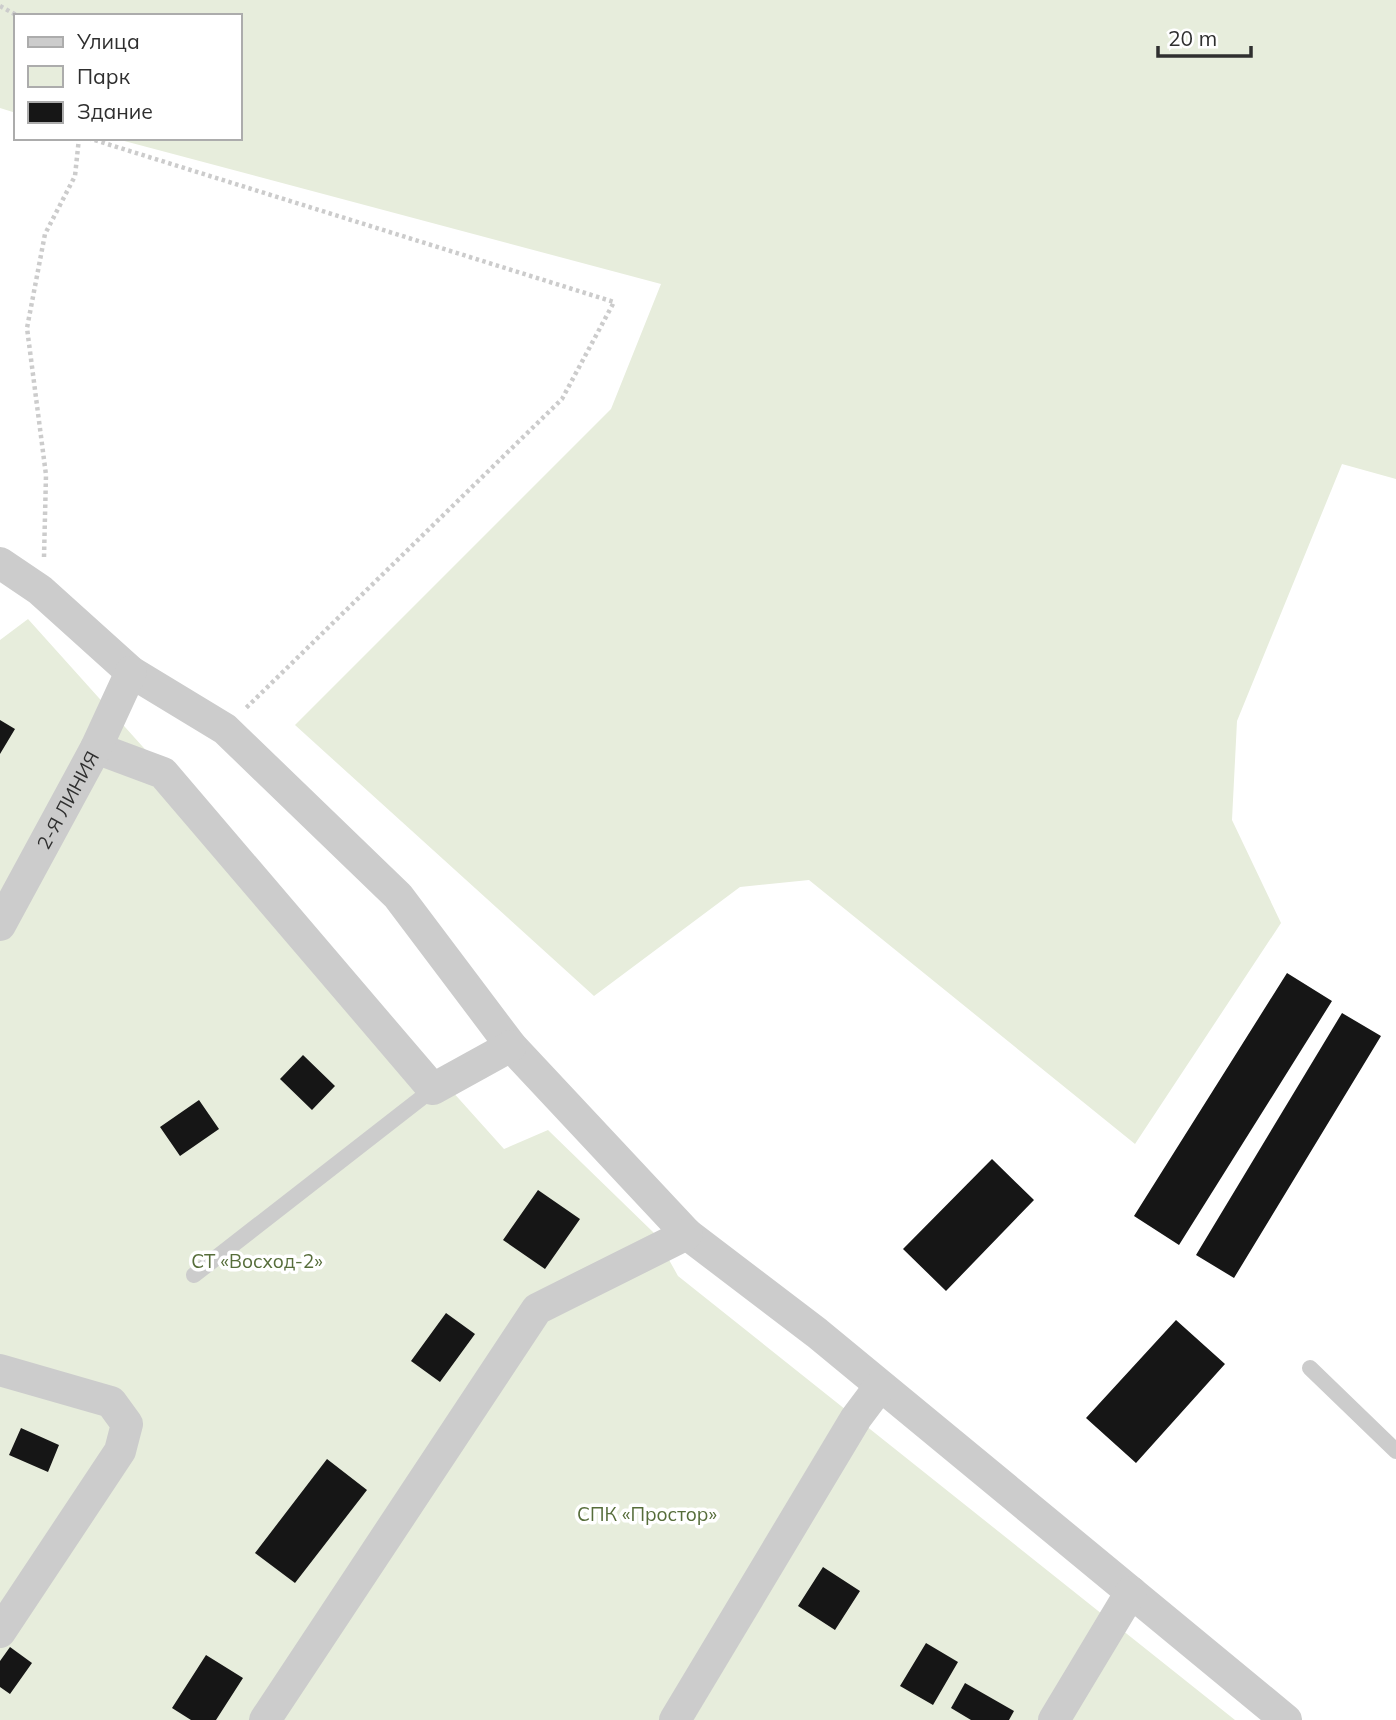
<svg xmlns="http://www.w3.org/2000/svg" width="1396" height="1720" viewBox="0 0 1396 1720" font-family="Mulish,sans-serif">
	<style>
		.green { fill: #e7eddc }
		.building { fill: #161616 }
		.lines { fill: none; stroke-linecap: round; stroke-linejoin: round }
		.path { stroke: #ccc; stroke-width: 4.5; stroke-dasharray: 3.5 3.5; stroke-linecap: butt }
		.service { stroke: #ccc; stroke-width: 16 }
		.minor { stroke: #ccc; stroke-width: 32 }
		.labels { text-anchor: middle; stroke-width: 7; stroke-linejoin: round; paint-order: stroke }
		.street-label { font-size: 19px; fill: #2f2f2f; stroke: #fff }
		.park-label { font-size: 19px; fill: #566d3a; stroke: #fff }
	</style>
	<rect width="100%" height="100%" fill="#fff"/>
	<path class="green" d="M0 0H1396V479L1342 464 1237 721 1232 820 1281 923 1135 1144 809 880 740 887 594 996 295 725 611 409 661 284 113 138H240V16H16V113L0 108Z
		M28 619 504 1149 548 1130 654 1233 678 1276 1235 1720H0V640Z"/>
	<path class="building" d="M0 720 15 729 0 754Z
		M1287 973 1332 1001 1179 1245 1134 1216Z
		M1342 1013 1381 1036 1234 1278 1196 1255Z
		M303 1055 335 1086 312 1110 280 1079Z
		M199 1100 219 1129 180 1156 160 1127Z
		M992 1159 1034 1200 946 1291 903 1249Z
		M538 1190 580 1219 545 1269 503 1240Z
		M446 1313 475 1334 440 1382 411 1361Z
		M1176 1320 1225 1364 1136 1463 1086 1418Z
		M21 1428 59 1445 48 1472 9 1455Z
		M327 1459 367 1490 295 1583 255 1553Z
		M823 1567 860 1591 835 1630 798 1606Z
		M926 1643 958 1662 933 1705 900 1686Z
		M10 1647 32 1663 10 1694 0 1687V1661Z
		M206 1655 243 1678 216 1720H191L172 1708Z
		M965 1683 1014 1711 1009 1720H971L951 1708Z"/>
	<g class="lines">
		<path class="path" d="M0 6 18 16
			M88 138 614 302 562 399 246 708
			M44 557 46 475 27 328 45 234 75 176 79 138"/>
		<path class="service" d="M194 1275 433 1089
			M1310 1368 1396 1451"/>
		<g class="minor">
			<path d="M0 563 40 590 131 672 225 729 398 896 511 1046 687 1234 817 1333 1286 1720"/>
			<path d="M96 748 163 773 433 1089 511 1046"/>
			<path id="s1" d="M0 925 96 748 131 672"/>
			<path d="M0 1370 111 1402 127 1424 120 1451 0 1632"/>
			<path d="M265 1720 537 1309 687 1234"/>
			<path d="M675 1720 856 1418 880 1386"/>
			<path d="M1054 1720 1131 1592"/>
		</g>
	</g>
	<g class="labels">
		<g class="street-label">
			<text dy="7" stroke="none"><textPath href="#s1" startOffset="142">2-Я ЛИНИЯ</textPath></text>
		</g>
		<g class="park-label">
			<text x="257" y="1268">СТ «Восход-2»</text>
			<text x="647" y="1521">СПК «Простор»</text>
		</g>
	</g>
	<rect x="14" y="14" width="228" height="126" fill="#ffffff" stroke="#acacac" stroke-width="2"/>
	<rect x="28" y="37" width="35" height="10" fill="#cccccc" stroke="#acacac" stroke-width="2"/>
	<text x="77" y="49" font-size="21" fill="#2f2f2f">Улица</text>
	<rect x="28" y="66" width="35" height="21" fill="#e7eddc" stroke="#acacac" stroke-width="2"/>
	<text x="77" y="84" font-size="21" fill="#2f2f2f">Парк</text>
	<rect x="28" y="102" width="35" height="21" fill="#161616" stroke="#acacac" stroke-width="2"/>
	<text x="77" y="119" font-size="21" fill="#2f2f2f">Здание</text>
	<path d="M1158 46v10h93v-10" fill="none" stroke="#2f2f2f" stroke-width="3.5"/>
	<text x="1168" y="46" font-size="21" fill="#2f2f2f" stroke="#ffffff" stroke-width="5" paint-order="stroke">20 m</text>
</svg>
